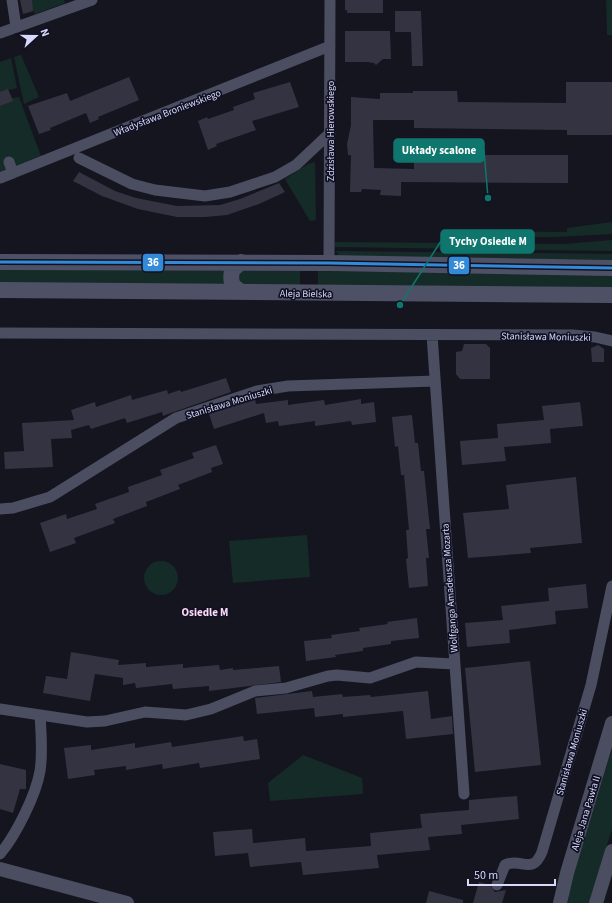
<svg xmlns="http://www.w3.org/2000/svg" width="612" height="903" viewBox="0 0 612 903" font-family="'Source Sans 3',sans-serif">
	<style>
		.green { fill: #152b28 }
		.building { fill: #333342 }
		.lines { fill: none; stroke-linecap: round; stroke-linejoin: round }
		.minor { stroke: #4b4d60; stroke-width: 11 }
		.tertiary { stroke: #4b4d60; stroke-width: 14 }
		.secondary { stroke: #4e5066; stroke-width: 16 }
		.bus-1-casing { stroke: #111124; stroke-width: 6 }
		.bus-1 { stroke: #338bd7; stroke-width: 3 }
		.labels { text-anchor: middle; stroke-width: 3.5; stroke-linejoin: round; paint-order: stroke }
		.street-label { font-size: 10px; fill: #d8d9fb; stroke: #111124 }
		.neighbourhood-label { font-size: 11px; font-weight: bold; fill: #fcd9f4; stroke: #111124 }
		.leader { fill: none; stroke: #0f766e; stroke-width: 1.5 }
		.callout-dot { fill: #0f766e; stroke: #111124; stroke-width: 1.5 }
		.callout { fill: #0f766e; stroke: #0f766e; stroke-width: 1.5 }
		.callout-label { font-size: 11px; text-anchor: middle; font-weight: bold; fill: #fff }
		.line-badge { stroke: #111124; stroke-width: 1.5 }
		.badge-label { font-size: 11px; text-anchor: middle; font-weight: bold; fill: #fff }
	</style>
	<rect width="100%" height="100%" fill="#151520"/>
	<path class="green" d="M25 0H64L65 3 35 14 33 11 26 13Z
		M606 0H612V35H607Z
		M21 55 39 97 24 104 14 57Z
		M11 58 17 88 8 90 12 98 19 97 41 156 0 173V62Z
		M315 162 316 220 310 221 285 179 308 164Z
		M612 222V234L555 237H458V231L567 232V228Z
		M612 240V251L335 247V242L564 244Z
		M336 251 612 254V260L339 256Z
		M0 268 225 270 226 285 0 283Z
		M242 270H300V288L244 287 239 282 238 274Z
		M318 271 606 274 612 275V287L318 286Z
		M307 535 310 577 233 583 229 541Z
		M144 578a17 17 0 1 1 34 0a17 17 0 1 1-34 0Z
		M612 749V829L589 903H568L569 888Z
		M303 755 362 778 363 794 270 801 268 783Z"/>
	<path class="building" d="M20 0H32L33 11 23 14Z
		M345 0H383V13H347V10H345Z
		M395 11H421L423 66H412L411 32H395Z
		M345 31H390L391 59H383L376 65 374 63 367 62H345Z
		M129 77 139 100 98 117 99 119 90 123 86 113 50 128 51 130 39 134 28 106 67 93 70 101Z
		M290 82 299 107 252 121 256 130 216 144 217 146 208 150 198 121 207 117 208 119 234 110 233 107 255 99 253 93Z
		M566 82H612V135H567V130L414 128V120H373L374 168 414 169V155H568V183L401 182V196L380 195 381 190 362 189 361 192H350L351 155H348L347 144 351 125V97L380 99V93H413V91H457L458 102 566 103Z
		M8 89 13 101 0 106V92Z
		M79 172 115 191 136 198 177 206 220 205 240 199 279 183 285 192 259 204 227 215 205 217H177L138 209 102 196 73 181Z
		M464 344H486L490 348V379H460L456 374V352L462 351Z
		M598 345 604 349V362H592L591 348Z
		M226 378 231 392 168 414 163 416 162 412 127 423 125 418 91 429 89 425 71 430 72 438 51 439 53 467 5 469 4 452 24 451 22 423 74 420 71 410 95 402 96 407 131 395 132 400 167 390 168 394 180 390 181 392Z
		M255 399 256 404 288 400V405L324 400 325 405 361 399V404L374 402 376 422 352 425 351 421 315 426V421L279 426 278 421 266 423 264 413 214 429 209 414Z
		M580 402 583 426 550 429 551 443 504 447 506 461 462 465 460 441 498 438 497 424 544 420 542 406Z
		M412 415 415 443H418L421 471H424L430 529H426L429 558H426L428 586 409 588 406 559 408 558 406 530H409L404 475H401L398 446 395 447 392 417Z
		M216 445 223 464 211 468 212 472 178 485 180 489 146 502 147 506 113 519 115 523 74 538 76 543 50 552 40 523 66 514 67 519 97 509 95 504 129 492 128 487 162 475 160 470 194 458 192 453Z
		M576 477 582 543 530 548 531 553 468 558 463 513 509 509 506 485Z
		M586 584 588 608 555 611 556 624 509 630 510 643 467 647 465 623 503 620 501 606 549 601 548 588Z
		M417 618 419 638 391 641V644L363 648V651L335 655 336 657 306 661 304 641 332 638 331 635 360 631 359 628 388 624 387 622Z
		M71 652 119 660 118 665 146 663V667L183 664V668L219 665 220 670 233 668V670L279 666 281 682 209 691V686L173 689 172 684 136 688 135 683 123 685V678L95 674 90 701 43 693 46 676 67 679Z
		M530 661 541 765 475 772 465 668Z
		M312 691 313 697 342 694 343 697 370 695 371 697 428 691 431 719 452 716 453 734 406 739 403 711 343 717V714L315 717 314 708 257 714 255 698Z
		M243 736 244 741 257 739 260 759 200 768 199 763 163 769 162 764 126 770V766L94 770 95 775 68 779 64 748 91 745V750L135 743V748L171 742 172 747Z
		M0 764 26 770V789H20L13 813 0 809Z
		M517 796 519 819 461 825 462 834 428 837 430 850 377 855 379 868 303 875 301 862 250 867 248 853 215 856 213 832 252 829 253 843 305 838 306 851 371 846 370 833 422 828 420 814 469 810V800Z
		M479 882 490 885 495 892 506 890 502 903H473Z
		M429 891 463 900V903H426Z"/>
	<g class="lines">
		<path class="minor" d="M12 0 16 27
			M0 33 92 0
			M79 158 132 184 155 190 205 196 230 192 275 177 296 165 330 133
			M9 162 13 173 330 46
			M0 178 13 173
			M329 263 330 0
			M0 333 573 335 595 337 612 341
			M432 335 464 794
			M0 509 13 508 50 497 176 418 257 391 288 386 435 381
			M0 709 87 722 105 721 145 712 186 715 211 709 255 691 286 688 328 676 337 675 370 678 416 662 454 664
			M0 854C16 835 36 795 40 771 43 752 41 733 40 715
			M497 885 505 865C521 857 532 876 542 852L591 685 612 586"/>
		<path class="tertiary" d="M0 869 127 903
			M560 903 567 873 612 723
			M596 903 612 851"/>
		<path class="secondary" d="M0 262 329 263 612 268
			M241 262 232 270C230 282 231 286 242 292
			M0 290 612 295"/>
		<g class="bus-1-casing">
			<path id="bus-1" d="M0 262 329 263 612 268"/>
		</g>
		<use href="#bus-1" class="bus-1"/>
	</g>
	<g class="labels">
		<g class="street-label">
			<text transform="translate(167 112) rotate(-21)" y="4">Władysława Broniewskiego</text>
			<text transform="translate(330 131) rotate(-90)" y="4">Zdzisława Hierowskiego</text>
			<text transform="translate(306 293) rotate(1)" y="4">Aleja Bielska</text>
			<text transform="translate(546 336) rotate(1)" y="4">Stanisława Moniuszki</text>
			<text transform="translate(229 402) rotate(-17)" y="4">Stanisława Moniuszki</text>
			<text transform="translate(449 588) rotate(-94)" y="4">Wolfganga Amadeusza Mozarta</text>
			<text transform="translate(571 752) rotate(-74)" y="4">Stanisława Moniuszki</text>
			<text transform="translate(585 813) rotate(-73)" y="4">Aleja Jana Pawła II</text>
		</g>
		<g class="neighbourhood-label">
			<text x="205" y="616">Osiedle M</text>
		</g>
	</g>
	<path class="leader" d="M488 198L484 150M400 305L441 241"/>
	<g class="callout-dot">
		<circle cx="488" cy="198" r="4"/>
		<circle cx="400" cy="305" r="4"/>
	</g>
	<g class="callout">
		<rect x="394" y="139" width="90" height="23" rx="4"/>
		<rect x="441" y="230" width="93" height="23" rx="4"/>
	</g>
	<g class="callout-label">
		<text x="439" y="154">Układy scalone</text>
		<text x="488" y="245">Tychy Osiedle M</text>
	</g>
	<g class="line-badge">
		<rect x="142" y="253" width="22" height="19" rx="4" fill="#338bd7"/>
		<rect x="448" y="256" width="22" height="19" rx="4" fill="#338bd7"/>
	</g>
	<g class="badge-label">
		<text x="153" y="266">36</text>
		<text x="459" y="269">36</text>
	</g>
	<g transform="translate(36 36) rotate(69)" stroke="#111124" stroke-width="3" paint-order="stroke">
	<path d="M0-3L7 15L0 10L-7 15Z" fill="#d8d9fb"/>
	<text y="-6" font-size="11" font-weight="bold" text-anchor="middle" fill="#d8d9fb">N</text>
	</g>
	<path d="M468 879v6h87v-6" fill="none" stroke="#d8d9fb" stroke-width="2"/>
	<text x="474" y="879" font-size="12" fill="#d8d9fb" stroke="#111124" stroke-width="3" paint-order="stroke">50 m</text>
</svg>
